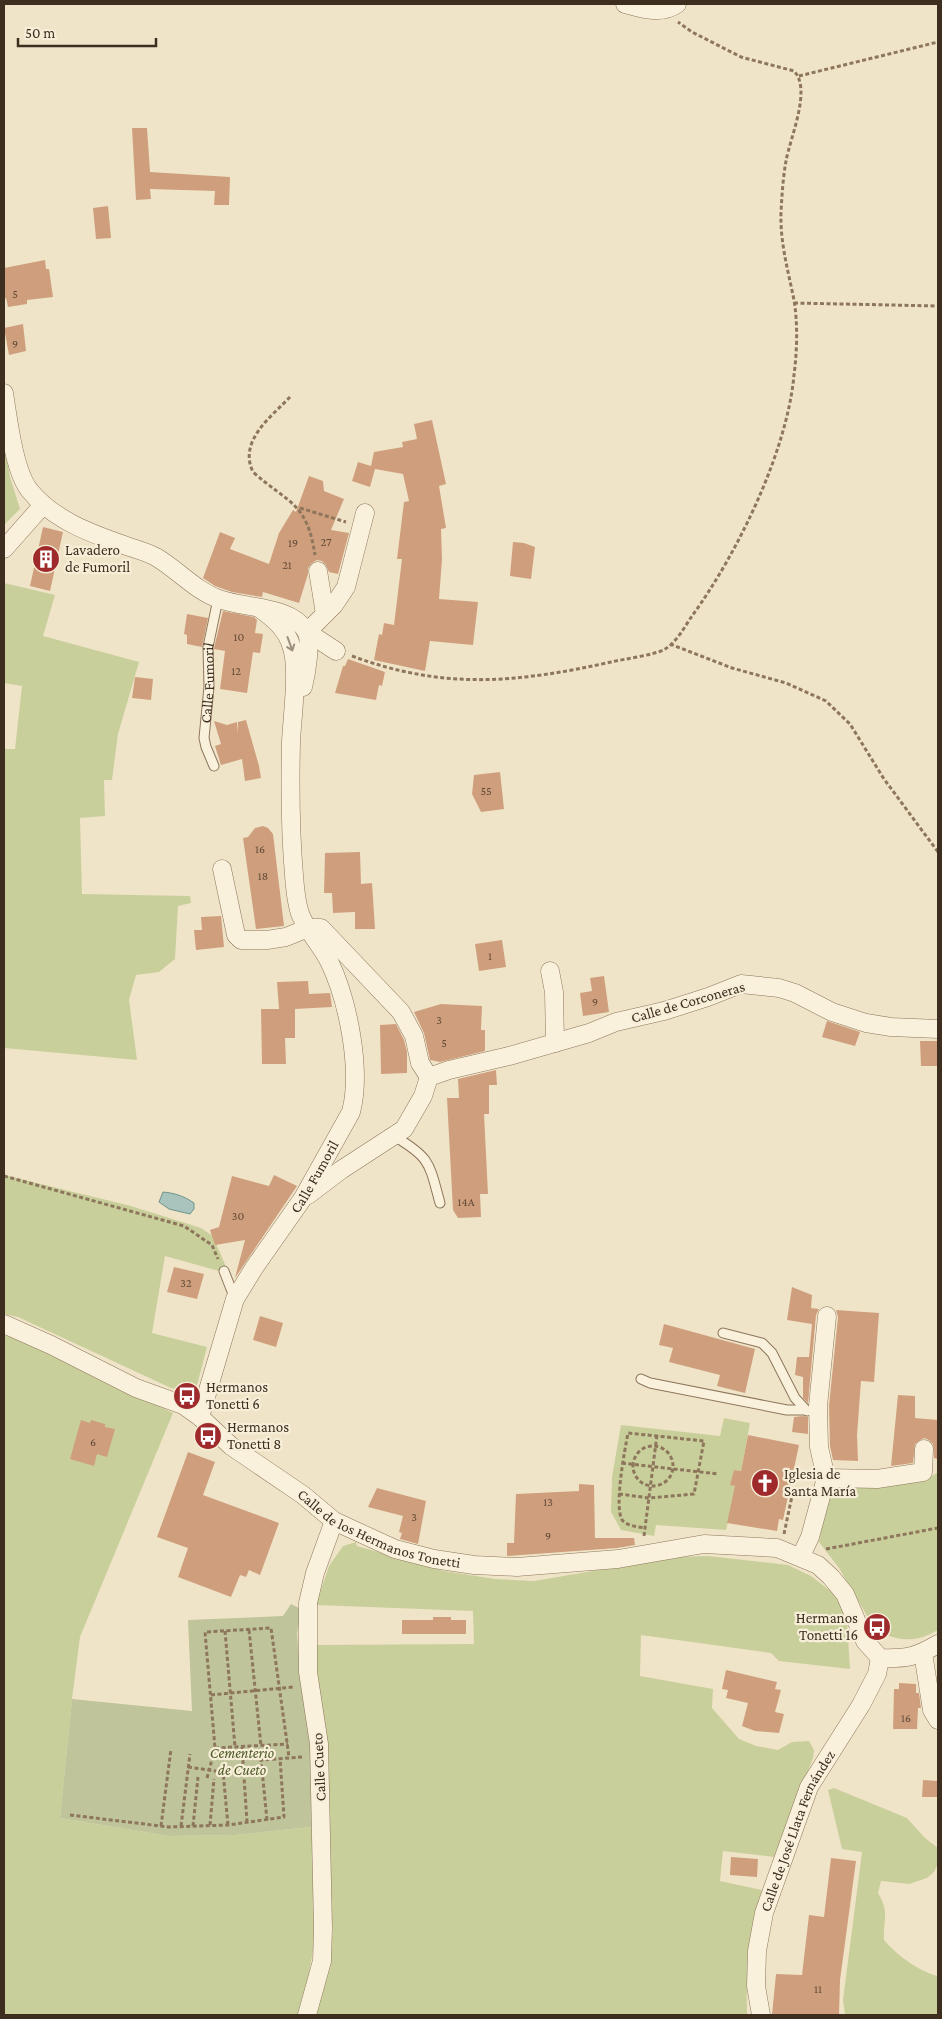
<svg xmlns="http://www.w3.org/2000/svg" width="942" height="2019" viewBox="0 0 942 2019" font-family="'Crimson Pro',serif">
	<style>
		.green { fill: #c9cf9b }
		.cemetery { fill: #bfc49a }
		.water { fill: #a9c4bc; stroke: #6f938a }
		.building { fill: #cf9f7d }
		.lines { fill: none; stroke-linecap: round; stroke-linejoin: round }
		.service-casing { stroke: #8d765c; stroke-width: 11 }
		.minor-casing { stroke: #8d765c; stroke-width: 19 }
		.path { stroke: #8d765c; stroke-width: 3; stroke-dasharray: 4 2.5; stroke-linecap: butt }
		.service { stroke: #faf1dc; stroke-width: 9 }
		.minor { stroke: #faf1dc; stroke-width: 18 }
		.oneway { stroke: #9c907e }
		.labels { text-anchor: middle; stroke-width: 4.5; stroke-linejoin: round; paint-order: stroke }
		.number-label { font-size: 12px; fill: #624a37 }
		.poi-label { font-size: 15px; fill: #3d2e20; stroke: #f7eed8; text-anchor: start }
		.street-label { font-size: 15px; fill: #3d2e20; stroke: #f7eed8 }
		.park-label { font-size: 15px; font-style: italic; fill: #4d5a26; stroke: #f7eed8 }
	</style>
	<rect width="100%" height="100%" fill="#f0e4c8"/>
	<path class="green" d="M4 444 10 477 20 509 4 525Z
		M4 583 55 595 43 636 139 662 118 734 112 780H104L105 816 80 818 82 894 190 896 191 903 178 906 175 959 159 972 136 975 129 1000 137 1060 4 1048V749H15L22 686 4 683Z
		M4 1175 131 1206 201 1228 213 1236 226 1267 219 1271 165 1256 152 1333 207 1347 195 1393 171 1388 18 1317 4 1314Z
		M4 1335 31 1344 173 1413 80 1637 72 1699 60 1818 169 1836 235 1835 319 1826 318 1896 313 1950 302 2015H4Z
		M724 1418 750 1423 741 1471 734 1470 731 1485 737 1486 726 1530 656 1525 654 1536 621 1530 611 1512 612 1477 621 1425 720 1436Z
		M938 1472V1630C921 1640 904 1643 885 1634L887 1631 878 1623 873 1626 839 1568 819 1542 831 1484 920 1481 929 1478Z
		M356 1542 357 1546 444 1571 495 1579 534 1581 675 1557 708 1556 788 1565 811 1576 837 1596 847 1621 850 1669 779 1661 771 1653 641 1635 640 1676 713 1689 712 1708 739 1739 756 1746 778 1750 792 1742 809 1741 814 1750 813 1758 774 1857 723 1851 720 1881 762 1890C750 1925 746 1978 747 2015H316L333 1933 314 1667V1645L474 1644 473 1611 316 1605 329 1566 343 1546Z
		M834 1788 907 1818 925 1838 938 1848V1864L934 1872 927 1878 909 1884 881 1881 878 1893C890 1913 883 1918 884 1940 897 1955 918 1971 938 1976V2015H845L843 2000 862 1852 842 1849 828 1790Z"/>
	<path class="cemetery" d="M291 1604 301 1609 297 1634 299 1658 310 1729 319 1826 235 1835 169 1836 60 1818 72 1699 192 1711 188 1620 283 1616Z"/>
	<path class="water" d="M163 1192C174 1193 184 1196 194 1203V1209L190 1214 169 1209 159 1202Z"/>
	<path class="building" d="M132 128H147L150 172 230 177 229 205H214L215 191 150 189 151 199 136 200Z
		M108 206 111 238 96 239 93 208Z
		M45 260 46 269H49L53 297 27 300V304L8 307 6 298 4 299V268Z
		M23 324 26 351 9 355 4 328Z
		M432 420 446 484 439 486 446 528 441 529 442 559 439 599 478 602 473 645 430 641 425 671 374 660 379 634 382 635 384 623 394 625 402 559H397L404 502 409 501 403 474 375 469 370 487 352 481 358 462 371 466 374 452 403 447 402 442 417 439 414 424Z
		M309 476 323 481 324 491 344 499 331 530 349 533 338 574 329 572 326 565 322 561 317 560 312 563 308 568V574L299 603 263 592 262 597 232 592 215 586 203 578 220 532 235 538 230 549 269 564 279 533 293 510 296 512Z
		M43 527 63 532 50 591 30 586Z
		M513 542 524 543 535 547 531 579 510 576Z
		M223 611 254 617 257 620 255 633 263 634 260 653 253 652 247 693 220 689 225 651 214 649V648Z
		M187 614 208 618 202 647 187 644V635L184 634Z
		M348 659 385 672 382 686 379 685 376 700 335 693 343 666H345Z
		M135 677 153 679 151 700 132 698Z
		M246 720 259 766 261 778 245 781 242 759 221 765 215 746 221 744 214 721 227 725 237 722 238 734V722Z
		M500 772 504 809 481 812 472 794 474 775Z
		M263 826 268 828 273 834 284 926 256 929 243 838 248 837 255 828Z
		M360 852 361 884 372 883 375 929H355V912L333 913 332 893H324L325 853Z
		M221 916 224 947 196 950 194 930H202L201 917Z
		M502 940 506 967 479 971 475 944Z
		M604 976 609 1012 583 1016 580 993 592 991 590 978Z
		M308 981 309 994 330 993 332 1007 295 1009V1038H285L286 1064H262L261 1009H279L277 982Z
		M441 1004 482 1006 481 1030H485V1051L440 1062 430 1060 424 1033 414 1012Z
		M827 1021 860 1032 855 1046 822 1037Z
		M396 1024 404 1040 407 1052V1073L381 1074 380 1025Z
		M920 1041H938V1066H921Z
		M496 1070 497 1085H489V1114H484L488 1194H480L481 1217 458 1218 453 1210 447 1098H459L458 1079Z
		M274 1175 297 1186 235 1278 245 1240 215 1245 210 1230 219 1227 232 1176 269 1186Z
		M174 1267 204 1274 197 1299 167 1292Z
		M792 1287 812 1295 811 1308 819 1309 816 1315 808 1403 803 1398V1377L795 1375 797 1357H809L812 1324 787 1320Z
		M836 1310 879 1313 874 1382 861 1381 857 1435 858 1461 833 1460 830 1446 829 1406 838 1317Z
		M260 1316 283 1323 276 1347 253 1340Z
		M664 1324 755 1349 745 1393 717 1386 720 1375 669 1362 673 1348 659 1345Z
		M898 1395 915 1396V1418L938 1420V1459L934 1458 933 1444 929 1440 924 1438 915 1444 913 1463 891 1466Z
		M803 1416 808 1417V1434L792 1432 794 1417Z
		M81 1420 90 1423 91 1420 105 1424V1427L115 1429 107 1457 97 1454 94 1466 70 1459Z
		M748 1435 799 1445 783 1520 779 1519 777 1531 727 1523 735 1486 730 1485 734 1470 741 1471Z
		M188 1452 215 1462 203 1495 279 1523 260 1575 249 1570 246 1577 240 1575 231 1597 178 1577 188 1548 157 1537Z
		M579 1484 594 1485 595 1538H634L635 1545 617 1548 507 1556V1543H514L516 1494 579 1491Z
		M377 1488 426 1501 418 1544 400 1539 402 1533 399 1532 403 1516 368 1507Z
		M433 1617H451V1620H466V1634H402V1620H433Z
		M726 1670 777 1682 775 1689 781 1690 775 1712 784 1714 779 1733 755 1731 742 1726 748 1703 726 1698 728 1690 722 1689Z
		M899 1683 916 1684V1693H919L921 1708H918L917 1729H893L894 1689H899Z
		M923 1780 938 1781V1797H922Z
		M731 1857 758 1859 757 1877 730 1875Z
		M831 1858 856 1861 840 1980 839 2015H772L776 1974 802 1975 809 1915 824 1917Z"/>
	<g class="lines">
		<g class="service-casing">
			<g id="service">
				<path id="s1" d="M214 766 206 747 204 738 209 687 208 647 218 599"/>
				<path d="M394 1136C431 1158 429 1163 440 1203"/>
				<path d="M224 1271 235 1299"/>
				<path d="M723 1333 762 1343 772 1353 795 1398 807 1411"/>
				<path d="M641 1379 650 1383 787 1410H805"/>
			</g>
		</g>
		<g class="minor-casing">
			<g id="minor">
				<path d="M625 4C643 9 661 15 677 4"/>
				<path d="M4 393C8 418 14 472 30 491 54 520 90 533 124 545 135 549 147 552 156 557 178 570 196 591 219 599 246 609 290 605 306 631 312 641 306 675 303 687"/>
				<path d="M4 549 43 505"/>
				<path d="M318 571 325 614"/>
				<path d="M336 651 307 632 334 605 346 587 365 513"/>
				<path d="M222 869 236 935 241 940H267L286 937 308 928H321L401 1012 414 1036 420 1063 429 1077"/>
				<path d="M550 971 554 992 555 1043"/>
				<path d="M308 1195 341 1170 404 1129 423 1096 429 1077 449 1070 509 1056 589 1033 616 1022 664 1011 708 997 741 984 779 988 795 993 832 1012 866 1023 891 1027 938 1029"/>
				<path id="s2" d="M4 1324 51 1345 136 1388 183 1405 200 1417 231 1446 303 1495 334 1521 395 1549 434 1559 474 1565 517 1567 618 1559 704 1544 777 1548 818 1565 831 1577 845 1594 865 1641 880 1658C906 1659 916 1657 938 1644"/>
				<path id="s3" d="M200 1417 235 1299 254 1268 303 1198 351 1112C362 1070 348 1000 329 961 321 945 308 932 301 916 296 904 295 888 294 875 290 830 290 787 291 742 292 718 299 670 292 648 287 629 273 618 259 608"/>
				<path d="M826 1478 819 1447 818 1406 827 1316"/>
				<path d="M801 1556 810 1537 826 1478 877 1479 923 1472 924 1449"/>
				<path d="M923 1653 932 1710 938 1720"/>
				<path d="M307 2015 322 1961 323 1928 319 1744 308 1672V1603L315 1573 334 1521"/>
				<path id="s4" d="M761 2015 756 1986 757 1951 764 1913 809 1787 861 1705 877 1674 880 1658"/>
			</g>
		</g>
		<path class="path" d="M799 76 938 42
			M794 303 938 306
			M290 397C271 417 238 441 253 472 289 504 307 502 315 555
			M300 508 346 522
			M670 644 732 668 786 683 826 701 850 724 884 779 938 852
			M352 656C444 690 516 683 611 662 624 659 655 655 665 649 677 642 685 626 692 616 737 554 787 452 794 375 797 352 798 324 794 300 788 270 780 243 781 212 782 195 783 177 786 161 790 138 812 89 794 71L741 57 692 32 678 22
			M4 1176 184 1226 212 1245 218 1259
			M633 1466a20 20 0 1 1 40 0a20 20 0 1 1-40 0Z
			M622 1463 718 1474
			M619 1494 649 1498 694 1494 704 1441 628 1433C625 1449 613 1510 623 1521 628 1526 639 1527 645 1528
			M784 1534 792 1496
			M644 1536 657 1435
			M826 1549 938 1528
			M249 1630 261 1746
			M225 1631 235 1747
			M211 1695 293 1687
			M242 1747 247 1822
			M215 1748 288 1744
			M188 1767 223 1772 228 1825
			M207 1778 215 1748 205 1632 271 1628 289 1757
			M70 1815 169 1827 228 1825 284 1817 280 1758
			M267 1820 261 1760 302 1757
			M210 1825 214 1779
			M161 1826 171 1749
			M181 1826 190 1754
			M193 1826 198 1777"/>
		<use href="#service" class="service"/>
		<use href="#minor" class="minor"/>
	</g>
	<defs><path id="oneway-shaft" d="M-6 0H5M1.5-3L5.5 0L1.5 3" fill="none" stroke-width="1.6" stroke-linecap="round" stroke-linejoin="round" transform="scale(1.25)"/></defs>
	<use class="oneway" href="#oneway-shaft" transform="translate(290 644) rotate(70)"/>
	<defs>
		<g id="building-disc" transform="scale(1.4375)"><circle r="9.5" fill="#9e2a2b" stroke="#f7eed8"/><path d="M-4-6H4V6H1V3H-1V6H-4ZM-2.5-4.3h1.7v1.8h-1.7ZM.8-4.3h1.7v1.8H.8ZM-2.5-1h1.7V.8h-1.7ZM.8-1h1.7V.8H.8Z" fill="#fff"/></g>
		<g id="bus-disc" transform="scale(1.4375)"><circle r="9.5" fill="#9e2a2b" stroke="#f7eed8"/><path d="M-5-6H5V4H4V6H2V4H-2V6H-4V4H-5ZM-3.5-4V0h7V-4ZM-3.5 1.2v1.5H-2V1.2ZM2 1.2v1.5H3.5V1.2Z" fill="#fff"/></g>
		<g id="church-disc" transform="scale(1.4375)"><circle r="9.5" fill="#9e2a2b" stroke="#f7eed8"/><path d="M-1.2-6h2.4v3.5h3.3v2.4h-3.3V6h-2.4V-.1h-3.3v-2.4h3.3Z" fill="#fff"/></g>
	</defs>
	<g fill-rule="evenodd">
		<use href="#building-disc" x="46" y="559"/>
		<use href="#bus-disc" x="187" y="1396"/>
		<use href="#bus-disc" x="208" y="1436"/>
		<use href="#church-disc" x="765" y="1483"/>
		<use href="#bus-disc" x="877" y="1627"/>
	</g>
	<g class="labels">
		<g class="number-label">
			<text x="15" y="298">5</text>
			<text x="15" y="348">9</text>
			<text x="326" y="546">27</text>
			<text x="293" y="547">19</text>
			<text x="287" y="569">21</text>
			<text x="239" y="641">10</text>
			<text x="236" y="675">12</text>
			<text x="486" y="795">55</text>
			<text x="260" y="853">16</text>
			<text x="263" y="880">18</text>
			<text x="490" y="960">1</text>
			<text x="595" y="1006">9</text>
			<text x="439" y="1024">3</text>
			<text x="444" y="1047">5</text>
			<text x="466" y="1206">14A</text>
			<text x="238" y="1220">30</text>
			<text x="186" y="1287">32</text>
			<text x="93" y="1446">6</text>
			<text x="548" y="1506">13</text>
			<text x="414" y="1521">3</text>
			<text x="548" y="1540">9</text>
			<text x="906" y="1722">16</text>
			<text x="818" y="1993">11</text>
		</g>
		<g class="poi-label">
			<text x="65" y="555">Lavadero<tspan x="65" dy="17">de Fumoril</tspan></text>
			<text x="206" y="1392">Hermanos<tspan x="206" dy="17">Tonetti 6</tspan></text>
			<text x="227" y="1432">Hermanos<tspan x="227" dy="17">Tonetti 8</tspan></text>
			<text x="784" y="1479">Iglesia de<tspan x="784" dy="17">Santa María</tspan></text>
			<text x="858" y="1623" text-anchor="end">Hermanos<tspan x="858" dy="17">Tonetti 16</tspan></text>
		</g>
		<g class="street-label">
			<text dy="5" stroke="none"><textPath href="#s1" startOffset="85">Calle Fumoril</textPath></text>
			<text transform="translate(688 1002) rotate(-16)" y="5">Calle de Corconeras</text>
			<text dy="5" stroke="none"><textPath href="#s3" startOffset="269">Calle Fumoril</textPath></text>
			<text dy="5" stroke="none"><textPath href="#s2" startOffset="432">Calle de los Hermanos Tonetti</textPath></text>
			<text transform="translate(319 1767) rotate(-93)" y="5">Calle Cueto</text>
			<text dy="5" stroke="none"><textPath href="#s4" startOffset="192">Calle de José Llata Fernández</textPath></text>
		</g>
		<g class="park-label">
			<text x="242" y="1758">Cementerio<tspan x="242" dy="17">de Cueto</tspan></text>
		</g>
	</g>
	<rect width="942" height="2019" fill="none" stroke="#3d2e20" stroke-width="10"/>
	<path d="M18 38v8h138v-8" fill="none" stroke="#3d2e20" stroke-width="2.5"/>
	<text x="25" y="38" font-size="15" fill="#3d2e20" stroke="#f7eed8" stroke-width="4" paint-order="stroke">50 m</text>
</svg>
